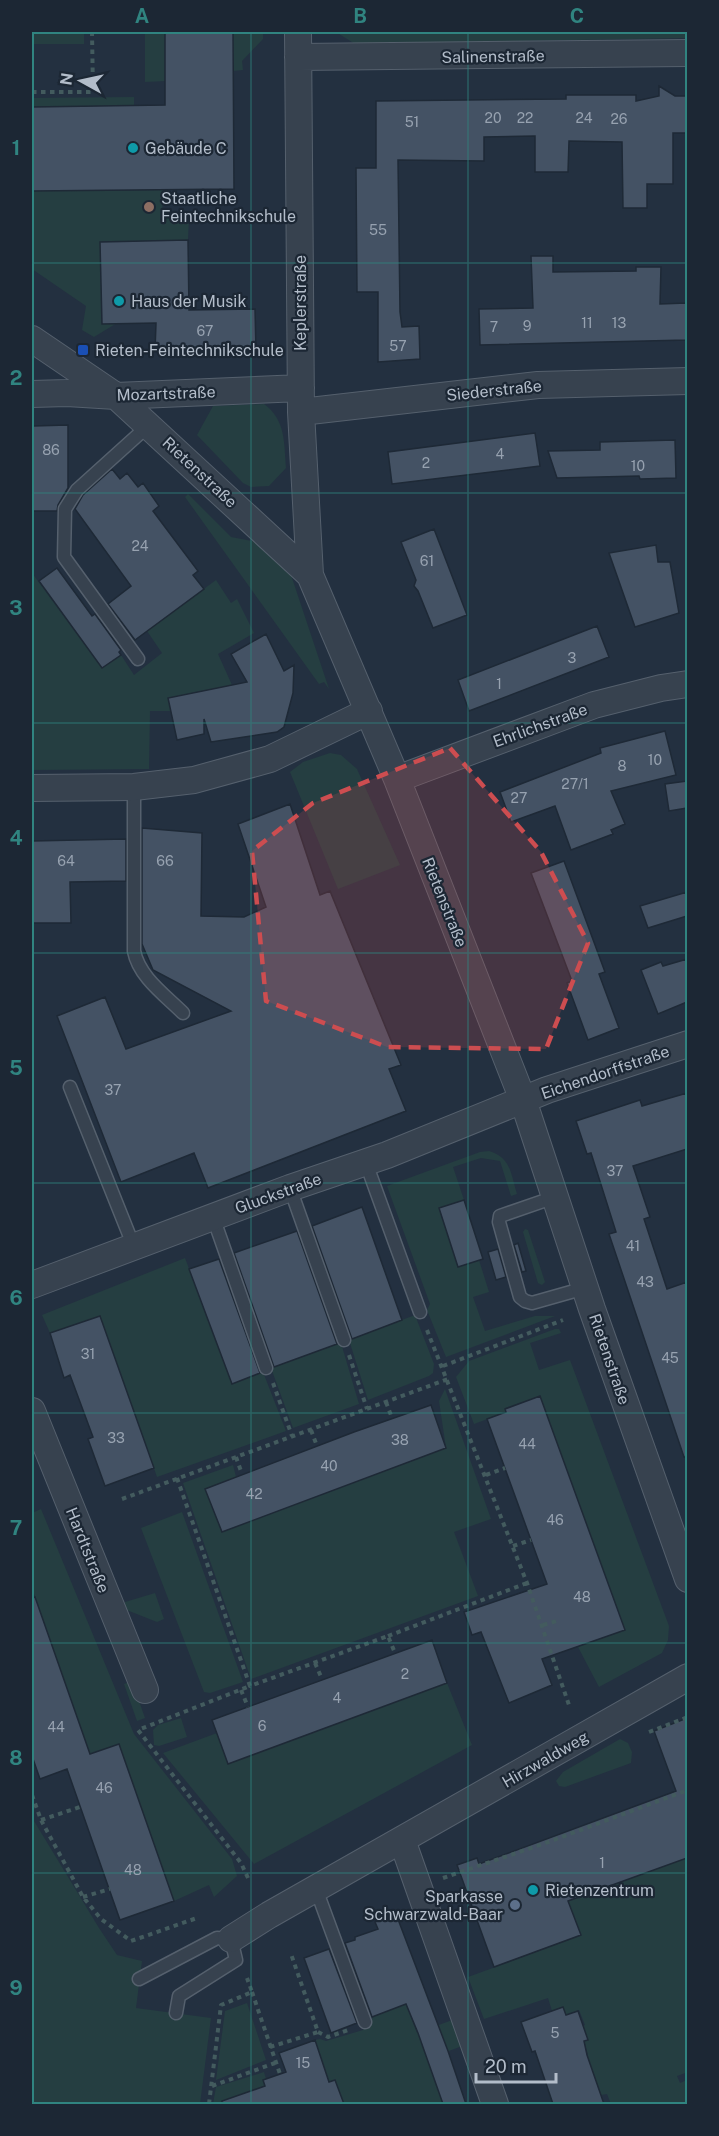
<svg xmlns="http://www.w3.org/2000/svg" width="719" height="2136" viewBox="0 0 719 2136" font-family="'Public Sans',sans-serif">
	<style>
		.green { fill: #253e41 }
		.building { fill: #445264; stroke: #1e2936; stroke-width: 1.5 }
		.lines { fill: none; stroke-linecap: round; stroke-linejoin: round }
		.service-casing { stroke: #55606d; stroke-width: 15 }
		.minor-casing { stroke: #55606d; stroke-width: 28 }
		.path { stroke: #435b5e; stroke-width: 4; stroke-dasharray: 4.5 4.5; stroke-linecap: butt }
		.service { stroke: #37424f; stroke-width: 12 }
		.minor { stroke: #37424f; stroke-width: 26 }
		.marked { fill: #cd4d50; fill-opacity: 0.2; stroke: #cd4d50; stroke-width: 4.5; stroke-dasharray: 12 8; stroke-linejoin: round }
		.grid { fill: none; stroke: #308480; stroke-width: 1.5; stroke-opacity: 0.55 }
		.culture-dot { fill: #0f9aa8; stroke: #1c2734; stroke-width: 2 }
		.education-dot { fill: #8d6e63; stroke: #1c2734; stroke-width: 2 }
		.transit-dot { fill: #1a4fb4; stroke: #1c2734; stroke-width: 2 }
		.service-dot { fill: #5c6f8a; stroke: #1c2734; stroke-width: 2 }
		.labels { text-anchor: middle; stroke-width: 4.5; stroke-linejoin: round; paint-order: stroke }
		.number-label { font-size: 14px; fill: #97a2b0 }
		.street-label { font-size: 16px; fill: #b3bdca; stroke: #1c2734 }
		.poi-label { font-size: 16px; fill: #b3bdca; stroke: #1c2734; text-anchor: start }
		.neatline { fill: none; stroke: #308480; stroke-width: 2 }
		.grid-label { font-size: 20px; text-anchor: middle; font-weight: bold; fill: #308480 }
	</style>
	<rect width="100%" height="100%" fill="#233040"/>
	<path class="green" d="M32 32H84V44H32Z
		M145 32H165L166 81 145 82Z
		M233 32H263V39L242 61 243 70 233 71Z
		M336 32H687L688 38 355 44Z
		M134 97V106L32 107V98Z
		M163 190 162 217 189 218 188 240 100 242 102 323H117L94 337 82 330 86 306 32 269V191Z
		M264 404C286 420 284 443 286 468L269 486 251 487 243 483 197 435 213 406Z
		M188 494 231 537 262 543 288 566 329 689 324 682 319 684 185 497Z
		M32 511H34L32 573 102 668 121 655 134 675 162 653 147 631 216 580 231 603 237 599 254 633 218 654 232 685 168 698 171 711H150L149 769 32 770Z
		M330 753 341 755 357 769 400 865 338 889 290 772 303 762Z
		M489 1151C511 1157 511 1175 517 1194L511 1196 500 1161 481 1158 453 1167 464 1200 439 1209 458 1267 479 1260 489 1292 473 1297 485 1331 535 1316H555L446 1357 427 1310 430 1304 387 1186 480 1152Z
		M525 1229 528 1230 545 1282 542 1285 538 1283 523 1232Z
		M185 1258 232 1383 263 1372 286 1431 157 1477 100 1316 50 1333 42 1315Z
		M415 1315 434 1364 433 1373 429 1376 368 1400 349 1340Z
		M555 1329H559L561 1333 530 1343 539 1370 570 1360 669 1626 668 1640 662 1653 599 1687 578 1647 624 1630 540 1396 505 1408 506 1412 474 1424 456 1377 469 1361Z
		M341 1343 359 1404 293 1428 271 1368Z
		M445 1389 491 1519 454 1532 478 1596 251 1679 183 1483 233 1465 236 1477 205 1489 222 1532 446 1448 439 1401Z
		M41 1509 134 1734 232 1859 237 1876 214 1897 209 1885 174 1901 119 1744 90 1754 32 1588V1513Z
		M182 1512 243 1682 210 1693 204 1692 141 1528Z
		M155 1593 164 1619 157 1622 124 1609 125 1602Z
		M132 1681 145 1718 137 1721 124 1684Z
		M447 1683 472 1745 254 1864 163 1753 217 1733 228 1763Z
		M181 1718 187 1737 159 1746 154 1745 153 1730 158 1725Z
		M620 1739 628 1743 632 1752 631 1763 565 1787 559 1786 556 1781 563 1772Z
		M34 1821 99 1928 117 1955 142 1961 136 2008 211 2018 200 2104H32V1822Z
		M687 1858 688 2072 677 2076 680 2083 687 2080V2104H611L607 2094 601 2095 591 2066 580 2058 588 2055 584 2041 587 2040 583 2026 585 2025 579 2010 566 2015 563 2007 552 2011 548 1998 484 2019 468 1977 580 1936 568 1901Z
		M247 2003 266 2060 216 2080 225 2011Z
		M406 2004 417 2033 455 2019 465 2045 427 2059 443 2104H344L335 2080 329 2082 315 2040 320 2039 326 2041 363 2030 374 2016Z
		M264 2072 266 2079 263 2080 265 2086 232 2098 234 2104H213L216 2087Z"/>
	<path class="building" d="M165 32H233L234 189 32 191V107L165 105Z
		M659 86 675 96H687V133H673V184H647V208H623L622 142 569 141 568 172H535V136L484 137V161L398 160 400 312 402 327 419 326 420 359 378 362V292H357L356 168H376V101L566 99V95H636V101L659 96Z
		M188 240 189 310 255 309 256 351H155L156 323 102 324 100 242Z
		M531 256H553V272L636 271V267H661L660 304 687 303V340L480 345 479 309 533 308Z
		M68 425V488L58 505 57 511H32L33 426Z
		M535 433 540 466 392 484 388 452Z
		M675 440 676 478 640 479 639 476 557 478 548 451 600 450V442Z
		M112 469 120 479 127 473 138 487 143 483 159 506 153 511 198 571 193 575 204 589 135 640 108 604 131 586 75 509 83 495Z
		M434 529 467 615 433 628 418 591 414 586 416 580 401 542Z
		M656 545 658 562H670L679 613 635 627 609 553Z
		M57 568 92 616 95 614 121 650 119 652 121 655 102 668 39 581Z
		M597 626 609 657 469 711 458 680Z
		M266 634 284 671 294 665 293 693 284 727 277 732 211 742 204 719V734L177 740 168 698 247 682 231 654Z
		M665 731 676 775 611 791 625 824 611 830 613 834 571 850 555 806 511 822 500 792 601 753 600 748Z
		M687 781V808L669 811 665 784Z
		M290 804 320 895 330 891 401 1065 389 1069 406 1111 208 1188 194 1153 121 1182 57 1016 105 997 126 1049 231 1011 153 970 142 944V828L202 833 201 916 244 917 266 907 238 824Z
		M126 839V881L70 882 71 923H32V841Z
		M564 861 605 972 599 974 619 1028 588 1040 567 983 572 981 531 873Z
		M687 892V916L648 928 640 906Z
		M687 959V1002L658 1014 641 970 661 962 663 966Z
		M687 1093V1149L633 1166 650 1217 644 1219 667 1289 687 1282V1457H684L609 1234 616 1232 591 1153 587 1154 576 1121 640 1100 642 1106Z
		M464 1200 483 1259 458 1267 439 1208Z
		M362 1207 402 1320 352 1339 312 1226Z
		M297 1231 337 1344 274 1367 234 1253Z
		M518 1243 526 1271 522 1272 514 1245Z
		M498 1249 506 1277 496 1280 488 1252Z
		M219 1259 260 1373 232 1384 189 1269Z
		M100 1316 154 1468 105 1486 88 1439 93 1437 70 1375 64 1378 50 1333Z
		M540 1396 625 1630 542 1659 552 1685 509 1703 481 1632 472 1635 464 1612 547 1584 487 1419 506 1412 505 1409Z
		M431 1405 446 1448 222 1532 205 1489 354 1432Z
		M35 1597 90 1754 119 1744 174 1901 120 1920 67 1769 40 1779 32 1756V1598Z
		M432 1640 447 1683 228 1764 212 1720Z
		M687 1718V1858L568 1901 581 1935 494 1967 457 1865 477 1858 479 1864 676 1791 654 1731Z
		M396 1914 448 2051 466 2104H443L418 2033 406 2004 372 2017 345 1943 355 1940V1937L378 1929 375 1922Z
		M329 1949 357 2023 331 2033 304 1958Z
		M563 2007 566 2015 578 2011 588 2040 584 2041 587 2055 604 2104H553L535 2051 532 2052 521 2022Z
		M315 2040 329 2082 335 2080 344 2104H222V2101L265 2086 263 2080 286 2072 279 2053Z"/>
	<g class="lines">
		<g class="service-casing">
			<path id="service" d="M138 659 64 557 65 509 77 490 149 425
				M134 787V951C139 977 165 995 183 1013
				M70 1087 134 1247
				M366 1163 420 1312
				M290 1188 344 1340
				M555 1197 500 1216 499 1222 520 1297 525 1301 532 1303 585 1288
				M213 1217 266 1368
				M316 1889 365 2022
				M139 1979 217 1938 231 1939 236 1960 179 1996 176 2013"/>
		</g>
		<g class="minor-casing">
			<path id="minor" d="M298 32 301 412 310 575
				M298 57 688 53
				M32 339 116 396 310 575 397 779 523 1100 592 1309 688 1579
				M32 394 67 393 116 396 301 388
				M301 412 538 385 688 381
				M397 779 594 705 661 688 688 684
				M32 788 134 787 194 780 270 759 369 711
				M32 1285 290 1188 387 1155 547 1090 688 1044
				M32 1411 145 1690
				M402 1840 495 2104
				M231 1939 269 1915 688 1677"/>
		</g>
		<path class="path" d="M32 92H93L92 32
			M427 1330 527 1583 570 1708
			M349 1355 367 1409
			M443 1366 563 1320
			M273 1383 292 1436
			M386 1402 392 1418
			M311 1430 317 1446
			M236 1457 242 1474
			M486 1475 505 1468
			M177 1478 250 1686 388 1636 395 1653
			M122 1499 448 1379
			M513 1546 531 1540
			M543 1625 560 1620
			M388 1636 527 1583
			M315 1663 322 1679
			M241 1690 248 1707
			M649 1732 688 1717
			M32 1795 41 1820 83 1897 101 1919 131 1941 197 1918
			M41 1820 80 1807
			M248 1878 241 1863 138 1730 250 1686
			M443 1878 543 1844 688 1790
			M83 1897 110 1889
			M252 1992 281 2077
			M318 2032 328 2037 348 2030
			M270 2047 318 2032 291 1954
			M212 2086 275 2063
			M209 2104 221 2005 252 1992 247 1978"/>
		<use href="#service" class="service"/>
		<use href="#minor" class="minor"/>
	</g>
	<path class="marked" d="M450 748 541 852 588 943 546 1049 387 1047 266 1001 252 851 313 803Z"/>
	<path class="grid" d="M251 32V2104M468 32V2104M32 263H688M32 493H688M32 723H688M32 953H688M32 1183H688M32 1413H688M32 1643H688M32 1873H688"/>
	<g class="culture-dot">
		<circle cx="133" cy="148" r="6"/>
		<circle cx="119" cy="301" r="6"/>
		<circle cx="533" cy="1890" r="6"/>
	</g>
	<circle class="education-dot" cx="149" cy="207" r="6"/>
	<rect class="transit-dot" x="77" y="344" width="12" height="12" rx="3"/>
	<circle class="service-dot" cx="515" cy="1905" r="6"/>
	<g class="labels">
		<g class="number-label">
			<text x="493" y="123">20</text>
			<text x="525" y="123">22</text>
			<text x="584" y="123">24</text>
			<text x="619" y="124">26</text>
			<text x="412" y="127">51</text>
			<text x="378" y="235">55</text>
			<text x="587" y="328">11</text>
			<text x="619" y="328">13</text>
			<text x="527" y="331">9</text>
			<text x="494" y="332">7</text>
			<text x="205" y="336">67</text>
			<text x="398" y="351">57</text>
			<text x="51" y="455">86</text>
			<text x="500" y="459">4</text>
			<text x="426" y="468">2</text>
			<text x="638" y="471">10</text>
			<text x="140" y="551">24</text>
			<text x="427" y="566">61</text>
			<text x="572" y="663">3</text>
			<text x="499" y="689">1</text>
			<text x="655" y="765">10</text>
			<text x="622" y="771">8</text>
			<text x="575" y="789">27/1</text>
			<text x="519" y="803">27</text>
			<text x="66" y="866">64</text>
			<text x="165" y="866">66</text>
			<text x="113" y="1095">37</text>
			<text x="615" y="1176">37</text>
			<text x="633" y="1251">41</text>
			<text x="645" y="1287">43</text>
			<text x="88" y="1359">31</text>
			<text x="670" y="1363">45</text>
			<text x="116" y="1443">33</text>
			<text x="400" y="1445">38</text>
			<text x="527" y="1449">44</text>
			<text x="329" y="1471">40</text>
			<text x="254" y="1499">42</text>
			<text x="555" y="1525">46</text>
			<text x="582" y="1602">48</text>
			<text x="405" y="1679">2</text>
			<text x="337" y="1703">4</text>
			<text x="262" y="1731">6</text>
			<text x="56" y="1732">44</text>
			<text x="104" y="1793">46</text>
			<text x="602" y="1868">1</text>
			<text x="133" y="1875">48</text>
			<text x="555" y="2038">5</text>
			<text x="303" y="2068">15</text>
		</g>
		<g class="street-label">
			<text transform="translate(493 56) rotate(-1)" y="6">Salinenstraße</text>
			<text transform="translate(300 303) rotate(-90)" y="6">Keplerstraße</text>
			<text transform="translate(494 390) rotate(-6)" y="6">Siederstraße</text>
			<text transform="translate(166 393) rotate(-2)" y="6">Mozartstraße</text>
			<text transform="translate(200 472) rotate(43)" y="6">Rietenstraße</text>
			<text transform="translate(540 725) rotate(-20)" y="6">Ehrlichstraße</text>
			<text transform="translate(445 902) rotate(68)" y="6">Rietenstraße</text>
			<text transform="translate(605 1072) rotate(-19)" y="6">Eichendorffstraße</text>
			<text transform="translate(278 1193) rotate(-20)" y="6">Gluckstraße</text>
			<text transform="translate(610 1359) rotate(71)" y="6">Rietenstraße</text>
			<text transform="translate(88 1550) rotate(68)" y="6">Hardtstraße</text>
			<text transform="translate(545 1759) rotate(-30)" y="6">Hirzwaldweg</text>
		</g>
		<g class="poi-label">
			<text x="145" y="154">Gebäude C</text>
			<text x="161" y="204">Staatliche<tspan x="161" dy="18">Feintechnikschule</tspan></text>
			<text x="131" y="307">Haus der Musik</text>
			<text x="95" y="356">Rieten-Feintechnikschule</text>
			<text x="545" y="1896">Rietenzentrum</text>
			<text x="503" y="1902" text-anchor="end">Sparkasse<tspan x="503" dy="18">Schwarzwald-Baar</tspan></text>
		</g>
	</g>
	<rect width="719" height="2136" fill="none" stroke="#1c2734" stroke-width="66"/>
	<g transform="translate(81 81) rotate(278)" stroke="#1c2734" stroke-width="4.5" paint-order="stroke">
	<path d="M0-4.5L10 22L0 15L-10 22Z" fill="#b3bdca"/>
	<text y="-9" font-size="16" font-weight="bold" text-anchor="middle" fill="#b3bdca">N</text>
	</g>
	<path d="M476 2073v9h80v-9" fill="none" stroke="#b3bdca" stroke-width="3"/>
	<text x="485" y="2073" font-size="18" fill="#b3bdca" stroke="#1c2734" stroke-width="4.5" paint-order="stroke">20 m</text>
	<rect x="33" y="33" width="653" height="2070" class="neatline"/>
	<g class="grid-label">
		<text x="142" y="23">A</text>
		<text x="360" y="23">B</text>
		<text x="577" y="23">C</text>
		<text x="16" y="155">1</text>
		<text x="16" y="385">2</text>
		<text x="16" y="615">3</text>
		<text x="16" y="845">4</text>
		<text x="16" y="1075">5</text>
		<text x="16" y="1305">6</text>
		<text x="16" y="1535">7</text>
		<text x="16" y="1765">8</text>
		<text x="16" y="1995">9</text>
	</g>
</svg>
